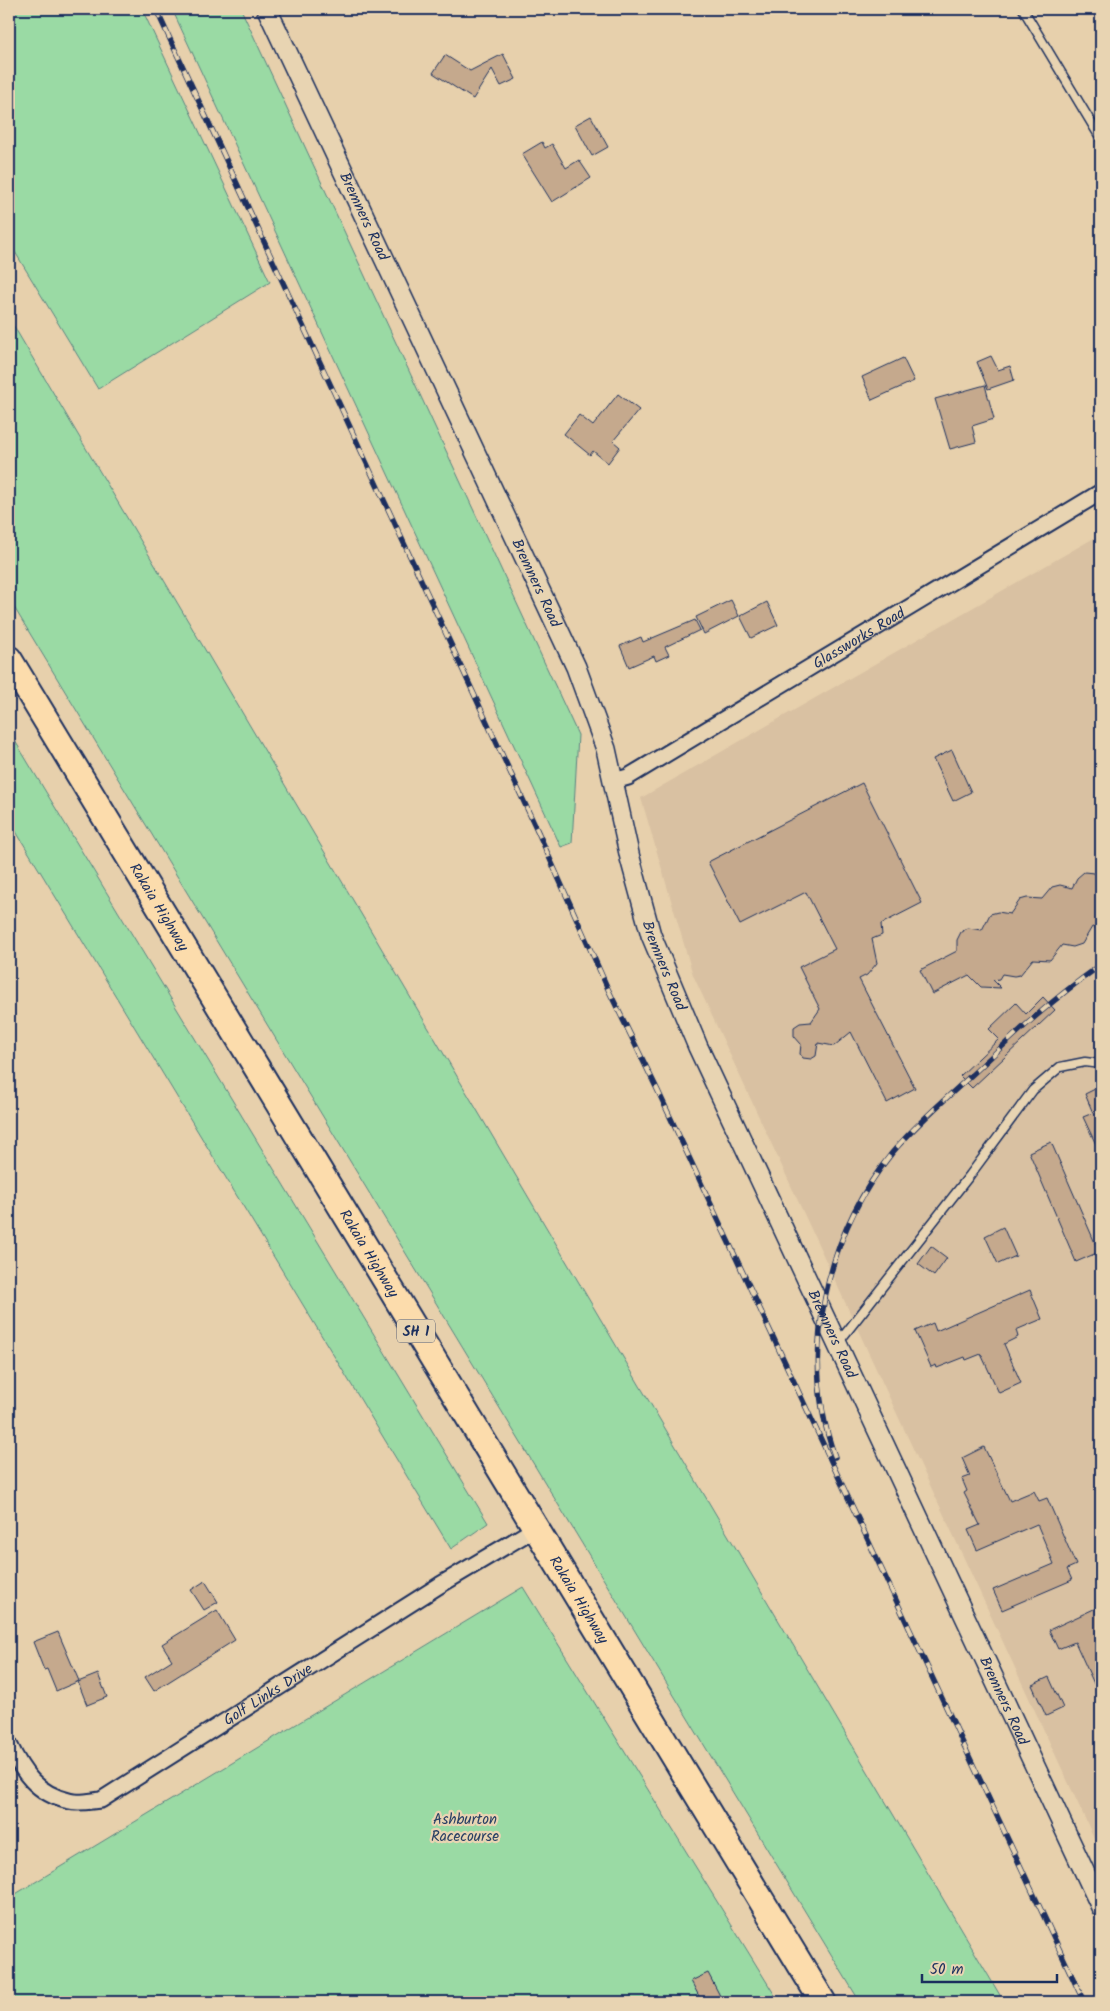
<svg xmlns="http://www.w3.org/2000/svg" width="1110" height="2011" viewBox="0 0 1110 2011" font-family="Kalam,sans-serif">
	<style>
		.built { fill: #d9c1a2 }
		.green { fill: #9adaa4; stroke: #5a8481 }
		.building { fill: #c5a98d; stroke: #1b2f5e }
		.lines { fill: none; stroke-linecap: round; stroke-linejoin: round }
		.service-casing { stroke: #1b2f5e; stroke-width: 11 }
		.minor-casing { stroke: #1b2f5e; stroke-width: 19 }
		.tertiary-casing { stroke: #1b2f5e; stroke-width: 22 }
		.trunk-casing { stroke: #1b2f5e; stroke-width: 29 }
		.service { stroke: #e8d4b2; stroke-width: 8 }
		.minor { stroke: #e8d4b2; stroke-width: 15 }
		.tertiary { stroke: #e8d4b2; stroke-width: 19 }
		.trunk { stroke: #fcdcac; stroke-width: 25 }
		.rail-casing { stroke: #1b2f5e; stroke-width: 5.5 }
		.rail { stroke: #e8d4b2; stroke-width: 4; stroke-dasharray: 11; stroke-linecap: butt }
		.labels { text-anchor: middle; stroke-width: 4.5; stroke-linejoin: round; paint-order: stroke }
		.shield { fill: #e8d4b2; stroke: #586077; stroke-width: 1 }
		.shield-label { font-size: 14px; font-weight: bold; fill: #1b2f5e }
		.street-label { font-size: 15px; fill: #1b2f5e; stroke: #e8d4b2 }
		.park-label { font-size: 15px; fill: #284065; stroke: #e8d4b2 }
	</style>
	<rect width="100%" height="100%" fill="#e7d0ac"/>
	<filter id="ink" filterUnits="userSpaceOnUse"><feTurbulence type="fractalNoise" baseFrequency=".02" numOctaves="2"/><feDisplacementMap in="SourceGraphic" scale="10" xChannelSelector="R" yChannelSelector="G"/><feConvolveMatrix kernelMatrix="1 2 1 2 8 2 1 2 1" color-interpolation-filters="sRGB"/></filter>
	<g filter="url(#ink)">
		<path class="built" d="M1101 534V1853L693 975 641 798Z"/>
		<path class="green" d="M9 9H142L270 282 98 389 9 242Z
			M172 9H241L578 735 572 843 561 847Z
			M9 318 1004 2002H860L9 599Z
			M9 731 488 1523 451 1549 9 820Z
			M523 1587 779 2002H9V1898Z"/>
		<path class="building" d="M503 54 516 79 501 86 492 69 473 99 433 73 445 55 470 71Z
			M591 116 608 147 592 156 575 125Z
			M542 142 545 148 552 144 566 168 579 160 591 178 552 202 522 154Z
			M991 356 998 370 1010 366 1014 380 988 389 977 362Z
			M903 358 914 381 872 400 862 377Z
			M985 385 994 419 972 426 976 442 950 449 935 399Z
			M618 394 639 410 613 441 620 447 608 463 593 451 590 455 564 434 579 415 593 426Z
			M731 600 739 616 704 634 696 617Z
			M767 602 778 625 751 638 740 616Z
			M695 620 700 630 665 647 669 655 656 661 654 656 629 667 620 646 641 637 643 642Z
			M952 750 971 792 953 801 933 759Z
			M862 783 922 903 881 924 882 935 872 939 877 963 867 975 859 979 915 1088 887 1103 851 1032 834 1046 818 1043 816 1056 811 1059 803 1058 800 1054 801 1044 794 1036V1027L800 1023 811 1022 820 1009 799 967 835 949 806 892 740 925 708 862Z
			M1084 872 1094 873 1101 880V930L1092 927 1082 944 1073 947 1062 945 1050 960 1033 959 1020 975 1014 976 1002 974 999 979 993 980 1001 988 981 987 969 975 932 994 920 970 957 951V940L961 932 968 928 982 930 990 914 998 912 1010 914 1020 900 1027 898 1042 899 1052 887 1060 885 1072 888 1077 878Z
			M1043 997 1055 1010 972 1088 960 1076 999 1039 989 1029 1016 1003 1026 1014Z
			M1101 1086V1155L1083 1117 1093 1113 1085 1094Z
			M1051 1142 1099 1252 1076 1262 1029 1152Z
			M1003 1227 1016 1256 998 1264 985 1236Z
			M931 1246 947 1258 934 1276 918 1264Z
			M1030 1290 1042 1319 1016 1330 1018 1337 1004 1344 1021 1383 999 1393 981 1354 966 1360 965 1357 937 1368 936 1365 931 1367 915 1331 933 1323 936 1331Z
			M984 1447 1010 1501 1034 1491 1039 1501 1047 1498 1076 1565 1067 1569 1072 1580 1002 1610 993 1590 1054 1564 1037 1524 977 1550 968 1530 980 1525 964 1493 967 1491 962 1479 970 1476 962 1458Z
			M205 1581 218 1602 204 1610 191 1590Z
			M1096 1608 1101 1619V1699L1075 1642 1058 1649 1049 1630Z
			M217 1610 235 1640 154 1691 145 1677 172 1660 162 1644Z
			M58 1632 79 1681 56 1691 47 1669 44 1670 33 1642Z
			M98 1674 107 1697 87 1705 78 1682Z
			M1049 1677 1063 1708 1046 1716 1032 1685Z
			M708 1973 718 1992 723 2002H702L691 1981Z"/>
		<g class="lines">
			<g class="service-casing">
				<path id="service" d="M1023 9 1101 139
					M838 1343 970 1175 1033 1090 1060 1067 1085 1062 1101 1064"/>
			</g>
			<g class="minor-casing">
				<g id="minor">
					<path id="s1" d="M614 781 628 777 1101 492"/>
					<path id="s2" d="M9 1744C22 1772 37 1794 69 1801 78 1804 91 1801 101 1800L440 1585 536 1528"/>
				</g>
			</g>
			<g class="tertiary-casing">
				<g id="tertiary">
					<path id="s3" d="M267 9 576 667 606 749 630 858 651 935 698 1047 1101 1907"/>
				</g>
			</g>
			<g class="trunk-casing">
				<g id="trunk">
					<path id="s4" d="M9 659 823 2002"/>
				</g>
			</g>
			<use href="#service" class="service"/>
			<use href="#minor" class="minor"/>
			<use href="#tertiary" class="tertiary"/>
			<use href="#trunk" class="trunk"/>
			<g class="rail-casing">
				<path id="rail" d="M156 9 538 832 608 989 658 1091 1084 2002
					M835 1457C798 1356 826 1235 892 1153 917 1123 948 1097 976 1071 1015 1034 1054 998 1098 967"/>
			</g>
			<use href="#rail" class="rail"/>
		</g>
	</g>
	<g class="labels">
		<rect class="shield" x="397" y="1319.5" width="38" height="23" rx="4"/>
		<g class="shield-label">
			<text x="416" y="1336">SH 1</text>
		</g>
		<g class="street-label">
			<text dy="5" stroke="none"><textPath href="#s3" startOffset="229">Bremners Road</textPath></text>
			<text dy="5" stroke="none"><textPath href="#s3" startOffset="634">Bremners Road</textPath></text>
			<text dy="5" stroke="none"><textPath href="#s1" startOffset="284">Glassworks Road</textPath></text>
			<text dy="5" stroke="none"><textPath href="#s4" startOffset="290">Rakaia Highway</textPath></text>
			<text dy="5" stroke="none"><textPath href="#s3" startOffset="1039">Bremners Road</textPath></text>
			<text dy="5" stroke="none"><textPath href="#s4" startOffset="695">Rakaia Highway</textPath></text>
			<text dy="5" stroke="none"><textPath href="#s3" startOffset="1444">Bremners Road</textPath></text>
			<text dy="5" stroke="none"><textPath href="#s4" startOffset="1100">Rakaia Highway</textPath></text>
			<text dy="5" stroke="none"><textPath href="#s2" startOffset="316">Golf Links Drive</textPath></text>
			<text dy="5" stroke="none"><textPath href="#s3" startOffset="1849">Bremners Road</textPath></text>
		</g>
		<g class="park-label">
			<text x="465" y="1824">Ashburton<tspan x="465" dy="17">Racecourse</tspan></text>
		</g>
	</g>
	<rect width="1110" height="2011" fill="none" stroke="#e8d4b2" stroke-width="30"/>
	<rect x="15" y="15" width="1080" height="1981" fill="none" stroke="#1b2f5e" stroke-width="2" filter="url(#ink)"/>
	<path d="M922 1974v8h135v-8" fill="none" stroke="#1b2f5e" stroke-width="2.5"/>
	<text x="930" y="1974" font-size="15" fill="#1b2f5e" stroke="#e8d4b2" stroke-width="4" paint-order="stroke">50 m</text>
</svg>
